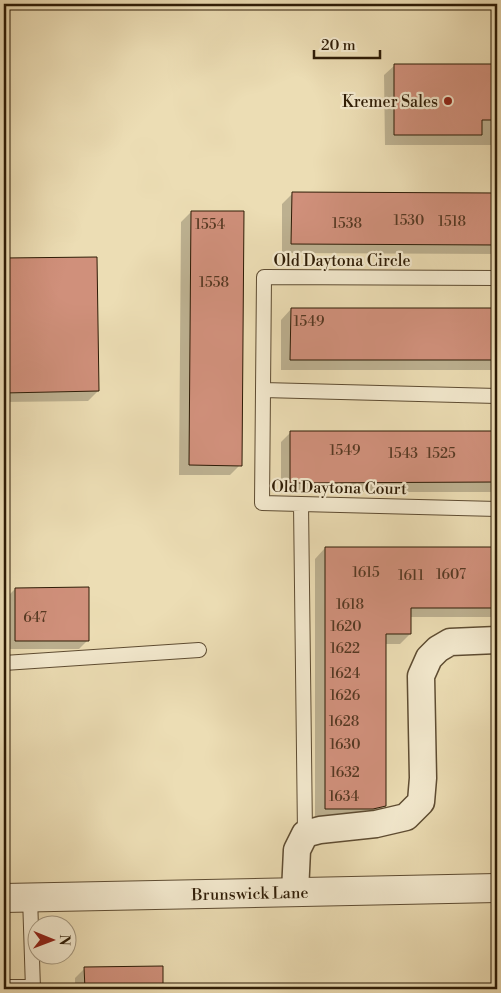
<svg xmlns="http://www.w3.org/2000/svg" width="501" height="993" viewBox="0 0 501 993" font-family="'Libre Bodoni',serif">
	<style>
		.shadow { fill: #0003 }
		.building { fill: #d0907b; stroke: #2e1c06 }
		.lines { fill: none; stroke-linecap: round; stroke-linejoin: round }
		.service-casing { stroke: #5e4c32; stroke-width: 16 }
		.minor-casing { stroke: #5e4c32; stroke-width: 29 }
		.tertiary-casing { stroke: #5e4c32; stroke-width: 30 }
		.service { stroke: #f3e9ce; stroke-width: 14 }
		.minor { stroke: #f3e9ce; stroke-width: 26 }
		.tertiary { stroke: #f3e9ce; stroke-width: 28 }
		.poi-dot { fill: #8f2418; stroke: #f3e9ce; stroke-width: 2 }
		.labels { text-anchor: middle; stroke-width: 4.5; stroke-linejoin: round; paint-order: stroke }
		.number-label { font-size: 14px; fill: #563923 }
		.poi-label { font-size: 16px; fill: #2e1c06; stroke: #f3e9ce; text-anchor: end }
		.street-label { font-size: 16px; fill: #2e1c06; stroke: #f3e9ce }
	</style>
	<rect width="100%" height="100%" fill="#ecddb4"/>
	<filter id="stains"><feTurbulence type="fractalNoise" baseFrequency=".004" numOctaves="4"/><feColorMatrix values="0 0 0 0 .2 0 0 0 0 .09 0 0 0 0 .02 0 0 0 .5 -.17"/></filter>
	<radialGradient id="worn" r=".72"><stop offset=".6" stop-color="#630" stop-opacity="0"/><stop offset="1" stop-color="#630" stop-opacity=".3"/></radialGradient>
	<path class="shadow" d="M395 65H497V145H385L384 75Z
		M292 194H497V254L282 253V204Z
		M191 212 240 465 230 475H179L181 222Z
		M96 258 98 391 88 401 4 402V259Z
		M291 309 497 310V370H281V320Z
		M291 432H497V492H281V442Z
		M325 548 497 549V617H410V634L400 644H384V806L374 816 315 819V559Z
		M15 589 87 641 79 649H7V597Z
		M85 968H162V989H75V978Z"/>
	<path class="building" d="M394 64H497V120H482V135H394Z
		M292 192 497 193V245L291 244Z
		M191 211H244L242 466 189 465Z
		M97 257 99 391 4 393V258Z
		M291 308H497V360H290Z
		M290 431H497V482L290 483Z
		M325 547H497V608H411V634H386V806L373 809H325Z
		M89 587V641H15V588Z
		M163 966V989H85L84 967Z"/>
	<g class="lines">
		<g class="service-casing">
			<path id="service" d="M497 278 264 277 262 503 497 509
				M263 390 497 396
				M301 504 305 834
				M4 663 199 650
				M30 897 33 989
				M4 987H33"/>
		</g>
		<g class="minor-casing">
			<path id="minor" d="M295 892 297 850 305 834 320 830 376 824 406 817 421 802 423 778 421 676 429 658 438 649 450 642 497 640"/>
		</g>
		<g class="tertiary-casing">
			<g id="tertiary">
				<path id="s1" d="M4 898 497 888"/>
			</g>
		</g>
		<use href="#service" class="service"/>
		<use href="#minor" class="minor"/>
		<use href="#tertiary" class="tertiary"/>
	</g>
	<circle class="poi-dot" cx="448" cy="101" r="5"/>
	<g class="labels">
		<g class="number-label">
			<text x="409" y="225">1530</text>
			<text x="452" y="226">1518</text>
			<text x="347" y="228">1538</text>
			<text x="210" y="229">1554</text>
			<text x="214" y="287">1558</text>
			<text x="309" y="326">1549</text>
			<text x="345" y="455">1549</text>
			<text x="403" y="458">1543</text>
			<text x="441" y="458">1525</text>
			<text x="366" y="577">1615</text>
			<text x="451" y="579">1607</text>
			<text x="411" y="580">1611</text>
			<text x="350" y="609">1618</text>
			<text x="35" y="622">647</text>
			<text x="346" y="631">1620</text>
			<text x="345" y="653">1622</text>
			<text x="345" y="678">1624</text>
			<text x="345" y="700">1626</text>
			<text x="344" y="726">1628</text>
			<text x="345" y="749">1630</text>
			<text x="345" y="777">1632</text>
			<text x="344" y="801">1634</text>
		</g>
		<g class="poi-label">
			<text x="438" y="107">Kremer Sales</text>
		</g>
		<g class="street-label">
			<text x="342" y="266">Old Daytona Circle</text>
			<text transform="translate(339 487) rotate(1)" y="6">Old Daytona Court</text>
			<text dy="6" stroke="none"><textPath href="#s1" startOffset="246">Brunswick Lane</textPath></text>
		</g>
	</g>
	<rect width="501" height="993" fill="none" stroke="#ecddb4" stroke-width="20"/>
	<rect x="5" y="5" width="491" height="983" fill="none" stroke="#2e1c06" stroke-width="2.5"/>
	<rect x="10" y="10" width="481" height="973" fill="none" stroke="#2e1c06"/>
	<g transform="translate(52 940) rotate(91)"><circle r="24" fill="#f3e9ce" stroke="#a4977e"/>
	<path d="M0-4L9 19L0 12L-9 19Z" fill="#8f2418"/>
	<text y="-8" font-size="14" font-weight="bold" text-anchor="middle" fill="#2e1c06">N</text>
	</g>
	<path d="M314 50v8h66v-8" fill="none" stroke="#2e1c06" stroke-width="2.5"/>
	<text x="321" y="50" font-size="15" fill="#2e1c06" stroke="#f3e9ce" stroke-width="4" paint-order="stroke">20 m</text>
	<rect width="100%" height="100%" filter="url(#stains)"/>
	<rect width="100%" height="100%" fill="url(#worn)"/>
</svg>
